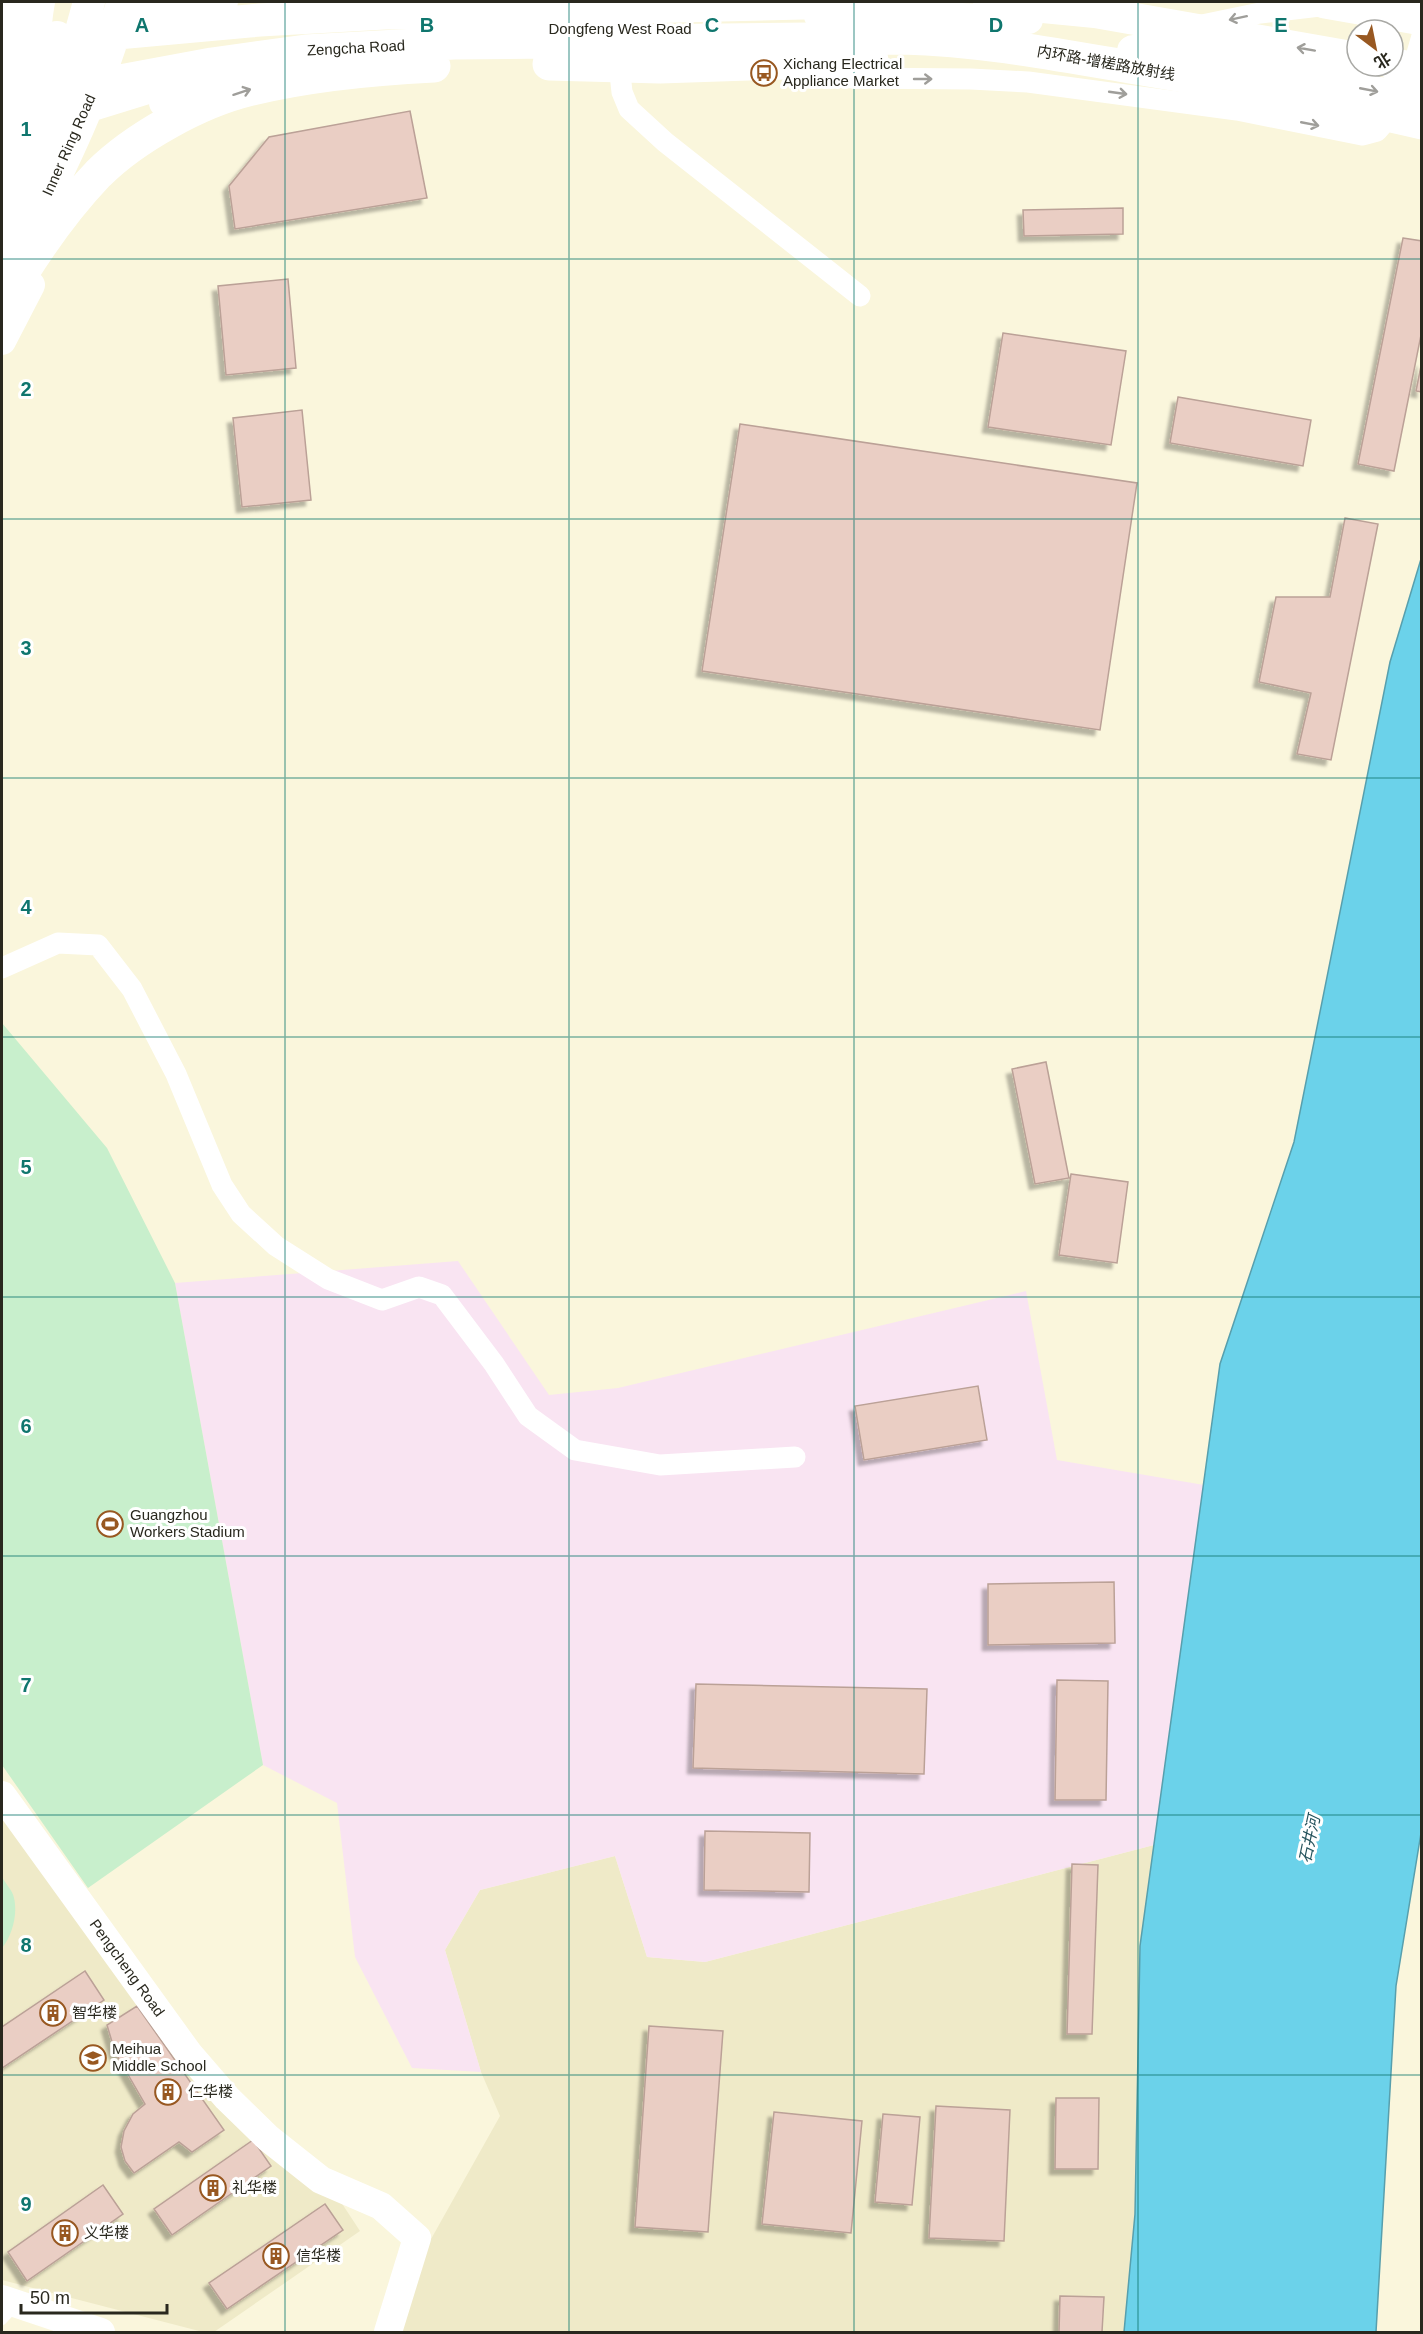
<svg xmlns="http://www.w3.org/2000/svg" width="1423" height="2334" viewBox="0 0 1423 2334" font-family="Helvetica,'Noto Sans SC',sans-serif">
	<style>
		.built { fill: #efeac8 }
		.industrial { fill: #f9e4f2 }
		.green { fill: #c8efcc }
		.water { fill: #6bd2ea; stroke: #579fad; stroke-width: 1.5 }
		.building { fill: #eacec4; stroke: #bba197; stroke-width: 1.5; filter: url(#shadow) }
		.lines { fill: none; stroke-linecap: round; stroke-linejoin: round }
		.lane { stroke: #fff; stroke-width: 10 }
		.street { stroke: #fff; stroke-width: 21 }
		.secondary { stroke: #fff; stroke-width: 28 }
		.primary { stroke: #fff; stroke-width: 32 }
		.highway { stroke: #fff; stroke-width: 33 }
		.oneway { stroke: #9f9e9a }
		.grid { fill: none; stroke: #0f766e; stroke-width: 1.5; stroke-opacity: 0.55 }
		.labels { text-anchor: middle; stroke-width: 6; stroke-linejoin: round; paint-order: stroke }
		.street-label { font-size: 15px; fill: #29281e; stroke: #fff }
		.poi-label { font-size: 15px; fill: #29281e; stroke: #fff; text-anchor: start }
		.water-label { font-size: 16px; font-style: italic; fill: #25535d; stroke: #fff }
		.grid-label { font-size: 20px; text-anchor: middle; font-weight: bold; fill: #0f766e; stroke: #fff; stroke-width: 6; stroke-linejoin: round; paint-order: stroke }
	</style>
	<defs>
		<filter id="shadow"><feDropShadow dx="-5.5" dy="5.5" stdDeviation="1.5" flood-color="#0004"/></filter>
	</defs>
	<rect width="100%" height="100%" fill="#faf6dc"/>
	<path class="built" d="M2 1809 139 2000 337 2196 360 2231 214 2332H203L2 2280Z
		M1154 1845 1140 1946 1135 2214 1124 2332H400L412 2273 500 2116 481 2072 445 1950 480 1890 615 1856 647 1957 705 1962Z"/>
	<path class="industrial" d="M458 1261 549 1395 618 1388 1026 1291 1057 1460 1204 1485 1154 1845 705 1962 647 1957 615 1856 480 1890 445 1950 481 2072 412 2068 355 1957 337 1803 263 1765 175 1283Z"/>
	<path class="green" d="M2 1023 107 1148 175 1283 263 1765 88 1888 2 1765Z
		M2 1877C5 1883 13 1891 14 1898 18 1914 12 1936 2 1948Z"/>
	<path class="water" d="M1421 559 1422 1827 1396 1986 1376 2332H1124L1135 2214 1140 1946 1220 1364 1294 1142 1390 662Z"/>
	<path class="building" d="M410 111 427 198 235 229 229 186 269 137Z
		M1123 208V234L1024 236 1023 210Z
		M1403 238 1422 241V330L1394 471 1358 464Z
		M288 279 296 368 226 375 218 286Z
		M1003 333 1126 351 1111 445 988 427Z
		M1422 361V392L1416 391Z
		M1178 397 1311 420 1303 466 1170 443Z
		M302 410 311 500 242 507 233 418Z
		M740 424 1137 483 1100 730 702 671Z
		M1345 518 1378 524 1331 760 1297 754 1311 693 1259 682 1276 597H1330Z
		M1046 1062 1069 1178 1035 1184 1012 1069Z
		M1071 1174 1128 1182 1117 1263 1059 1255Z
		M978 1386 987 1440 864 1460 855 1406Z
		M1114 1582 1115 1643 988 1645V1584Z
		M1057 1680 1108 1681 1106 1800H1055Z
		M696 1684 927 1689 924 1774 693 1768Z
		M705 1831 810 1833 809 1892 704 1890Z
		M1072 1864 1098 1865 1092 2034H1067Z
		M85 1971 104 2000 2 2068V2027Z
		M137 2006 224 2130 192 2152 179 2142 134 2173 125 2161 121 2147 124 2131 133 2114 145 2104 115 2052 107 2025Z
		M649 2026 723 2031 708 2232 635 2227Z
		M1056 2098H1099L1098 2169H1055Z
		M936 2106 1010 2110 1004 2241 929 2238Z
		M774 2112 862 2121 851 2233 762 2224Z
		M883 2114 920 2117 912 2205 875 2202Z
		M253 2140 271 2166 172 2235 154 2209Z
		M103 2185 123 2214 27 2281 8 2252Z
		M325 2204 343 2230 227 2309 209 2283Z
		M1060 2296 1104 2297 1102 2332H1059Z"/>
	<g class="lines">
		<path class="lane" d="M2 2320 16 2305"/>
		<path class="street" d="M1202 25 1260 13 1337 4
			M848 50 852 78 971 79 1028 82 1237 110 1362 135 1377 131 1396 109
			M618 55 622 92 629 109 665 142 860 296
			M1410 78 1422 36
			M2 968 58 943 98 945 132 989 176 1074 222 1185 241 1214 276 1246 328 1279 382 1300 419 1287 442 1295 494 1364 528 1416 575 1450 660 1465 795 1457"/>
		<path class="secondary" d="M41 2C37 24 33 48 55 61
			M818 16H939L1029 20
			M103 25C141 8 182 6 224 2
			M2 79 63 60
			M163 103 207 82 243 69
			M2 263 23 219
			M2 341 31 285
			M2 1795 189 2054 227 2098 268 2138 321 2180 381 2206 417 2238 388 2332
			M2 2299 101 2332"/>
		<path class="primary" d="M989 2 1095 12 1357 58
			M1133 51 1312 80 1422 101
			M1393 64 1422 70
			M2 128 73 111 154 86
			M2 165 28 111 57 37
			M2 216C38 147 70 77 89 2"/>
		<path class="highway" d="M1325 2 1422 19
			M2 49 15 2
			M2 51 117 33 260 20 384 13 846 2
			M549 64 660 67 872 60
			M2 103 212 64 306 51 454 43 903 38C979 40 1054 54 1130 67 1227 83 1325 100 1422 123
			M20 246C61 168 100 87 123 2
			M2 307C29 260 60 214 98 174 134 138 199 102 248 90 308 75 373 69 434 66"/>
	</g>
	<defs><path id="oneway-shaft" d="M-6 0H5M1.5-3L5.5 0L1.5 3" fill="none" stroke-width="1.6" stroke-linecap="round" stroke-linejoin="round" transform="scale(1.5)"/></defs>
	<g class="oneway">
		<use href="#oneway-shaft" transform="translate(1238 18) rotate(168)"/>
		<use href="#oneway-shaft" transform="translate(1306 49) rotate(-170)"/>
		<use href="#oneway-shaft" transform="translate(923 79)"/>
		<use href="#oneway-shaft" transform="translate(1369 90) rotate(11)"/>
		<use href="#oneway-shaft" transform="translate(242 92) rotate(-18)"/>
		<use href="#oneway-shaft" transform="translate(1118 93) rotate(8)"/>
		<use href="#oneway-shaft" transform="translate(1310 124) rotate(11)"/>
	</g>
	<path class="grid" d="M285 2V2332M569 2V2332M854 2V2332M1138 2V2332M2 259H1422M2 519H1422M2 778H1422M2 1037H1422M2 1297H1422M2 1556H1422M2 1815H1422M2 2075H1422"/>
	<defs>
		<g id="bus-ring" transform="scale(1.35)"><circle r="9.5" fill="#fff" stroke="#985821" stroke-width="1.5"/><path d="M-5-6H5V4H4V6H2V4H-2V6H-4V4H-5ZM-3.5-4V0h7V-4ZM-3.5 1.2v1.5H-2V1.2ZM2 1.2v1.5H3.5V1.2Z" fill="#985821"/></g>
		<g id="stadium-ring" transform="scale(1.35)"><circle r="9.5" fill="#fff" stroke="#985821" stroke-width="1.5"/><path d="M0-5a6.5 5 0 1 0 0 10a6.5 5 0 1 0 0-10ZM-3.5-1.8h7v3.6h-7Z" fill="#985821"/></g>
		<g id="building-ring" transform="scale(1.35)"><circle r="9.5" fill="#fff" stroke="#985821" stroke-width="1.5"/><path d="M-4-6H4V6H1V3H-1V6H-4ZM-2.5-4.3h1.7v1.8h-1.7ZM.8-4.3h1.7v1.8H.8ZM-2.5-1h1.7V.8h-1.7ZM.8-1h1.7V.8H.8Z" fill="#985821"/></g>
		<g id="school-ring" transform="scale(1.35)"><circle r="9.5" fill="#fff" stroke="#985821" stroke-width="1.5"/><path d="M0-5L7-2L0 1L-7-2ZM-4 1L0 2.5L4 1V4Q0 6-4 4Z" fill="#985821"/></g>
	</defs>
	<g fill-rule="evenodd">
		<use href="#bus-ring" x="764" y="73"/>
		<use href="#stadium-ring" x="110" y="1524"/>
		<use href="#building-ring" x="53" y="2013"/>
		<use href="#school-ring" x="93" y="2058"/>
		<use href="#building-ring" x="168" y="2092"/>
		<use href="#building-ring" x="213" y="2188"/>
		<use href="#building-ring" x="65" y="2233"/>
		<use href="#building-ring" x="276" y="2256"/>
	</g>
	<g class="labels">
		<g class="street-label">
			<text x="620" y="34">Dongfeng West Road</text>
			<text transform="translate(356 48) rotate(-3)" y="5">Zengcha Road</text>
			<text transform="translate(1106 63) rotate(10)" y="5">内环路-增槎路放射线</text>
			<text transform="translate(69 145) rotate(-66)" y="5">Inner Ring Road</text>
			<text transform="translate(127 1968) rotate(54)" y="5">Pengcheng Road</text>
		</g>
		<g class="poi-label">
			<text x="783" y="69">Xichang Electrical<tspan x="783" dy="17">Appliance Market</tspan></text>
			<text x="130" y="1520">Guangzhou<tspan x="130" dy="17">Workers Stadium</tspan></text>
			<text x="72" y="2018">智华楼</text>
			<text x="112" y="2054">Meihua<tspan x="112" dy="17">Middle School</tspan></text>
			<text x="188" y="2097">仁华楼</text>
			<text x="232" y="2193">礼华楼</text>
			<text x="84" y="2238">义华楼</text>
			<text x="296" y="2261">信华楼</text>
		</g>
		<g class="water-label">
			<text transform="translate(1309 1839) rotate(-78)" y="6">石井河</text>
		</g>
	</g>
	<g class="grid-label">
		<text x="142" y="32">A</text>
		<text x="427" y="32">B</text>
		<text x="712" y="32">C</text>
		<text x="996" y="32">D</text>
		<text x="1281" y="32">E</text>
		<text x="26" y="136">1</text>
		<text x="26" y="396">2</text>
		<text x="26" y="655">3</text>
		<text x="26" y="914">4</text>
		<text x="26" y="1174">5</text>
		<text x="26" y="1433">6</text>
		<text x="26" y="1692">7</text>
		<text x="26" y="1952">8</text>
		<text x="26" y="2211">9</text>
	</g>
	<rect width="1423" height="2334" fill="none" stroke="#29281e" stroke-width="6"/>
	<g transform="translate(1375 48) rotate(148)"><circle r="28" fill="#ffffff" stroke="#a9a9a5" stroke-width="1.5"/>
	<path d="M0-4.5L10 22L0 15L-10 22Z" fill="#985821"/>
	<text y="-9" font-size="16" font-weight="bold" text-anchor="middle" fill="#29281e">北</text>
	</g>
	<path d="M21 2304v9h146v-9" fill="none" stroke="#29281e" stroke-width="3"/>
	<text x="30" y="2304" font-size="18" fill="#29281e" stroke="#ffffff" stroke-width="4.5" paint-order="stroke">50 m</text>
</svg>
